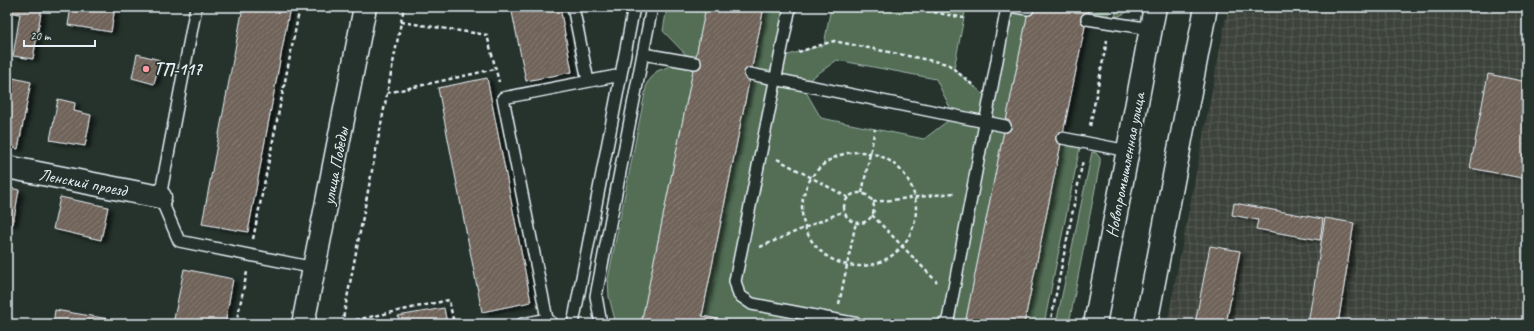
<svg xmlns="http://www.w3.org/2000/svg" width="1534" height="331" viewBox="0 0 1534 331" font-family="Caveat,sans-serif">
	<style>
		.industrial { fill: url(#industrial-grid) }
		.green { fill: #526e55; stroke: #9db0a6; fill-rule: evenodd }
		.building { fill: url(#building-hatch); stroke: #e8f1f8; filter: url(#shadow) }
		.lines { fill: none; stroke-linecap: round; stroke-linejoin: round }
		.lane-casing { stroke: #e8f1f8; stroke-width: 14 }
		.street-casing { stroke: #e8f1f8; stroke-width: 25 }
		.secondary-casing { stroke: #e8f1f8; stroke-width: 25 }
		.path { stroke: #e8f1f8; stroke-width: 2.5; stroke-dasharray: 4 3; stroke-linecap: butt }
		.lane { stroke: #26332d; stroke-width: 11 }
		.street { stroke: #26332d; stroke-width: 22 }
		.secondary { stroke: #26332d; stroke-width: 22 }
		.poi-dot { fill: #ff9aa2; stroke: #26332d; stroke-width: 1.5 }
		.labels { text-anchor: middle; stroke-width: 3.5; stroke-linejoin: round; paint-order: stroke }
		.poi-label { font-size: 17px; font-weight: bold; fill: #e8f1f8; stroke: #26332d; text-anchor: start }
		.street-label { font-size: 17px; fill: #e8f1f8; stroke: #26332d }
	</style>
	<defs>
		<pattern id="industrial-grid" width="8" height="8" patternUnits="userSpaceOnUse"><rect width="8" height="8" fill="#3c423a"/><path d="M0 4h8M4 0v8" fill="none" stroke="#585e57"/></pattern>
		<pattern id="building-hatch" width="6" height="6" patternUnits="userSpaceOnUse"><rect width="6" height="6" fill="#6f645a"/><path d="M-1 1l2-2M0 6l6-6M5 7l2-2" fill="none" stroke="#847b72"/></pattern>
		<filter id="shadow"><feDropShadow dx="4.5" dy="2.5" stdDeviation="2" flood-color="#0009"/></filter>
	</defs>
	<rect width="100%" height="100%" fill="#26332d"/>
	<filter id="ink" filterUnits="userSpaceOnUse"><feTurbulence type="fractalNoise" baseFrequency=".025" numOctaves="2"/><feDisplacementMap in="SourceGraphic" scale="8" xChannelSelector="R" yChannelSelector="G"/><feConvolveMatrix kernelMatrix="1 2 1 2 8 2 1 2 1" color-interpolation-filters="sRGB"/></filter>
	<g filter="url(#ink)">
		<path class="industrial" d="M1228 7H1527V324H1167Z"/>
		<path class="green" d="M667 7H706L641 324H616L609 297 608 279 647 83 657 71 673 65 694 63 663 31Z
			M764 7H790L781 57 824 45 831 7H966L954 69 989 99 1007 7H1029L965 324H741L702 316ZM837 60 936 79 954 116 924 139 821 118 802 85Z
			M1089 7H1111L1109 17 1087 19Z
			M1117 7H1130L1127 12 1115 18Z
			M1062 138 1080 147 1044 324H1024Z
			M1092 152 1096 153 1100 158V163L1069 324H1056Z"/>
		<path class="building" d="M7 7H42L33 59 13 56 20 14 7 12Z
			M71 7H115L111 32 68 25Z
			M243 7H290L248 232 202 224Z
			M511 7H560L572 72 526 81Z
			M706 7H764L702 316 742 324H641Z
			M1029 7H1089L1024 324H965Z
			M137 54 160 60 154 84 132 78Z
			M1488 74 1527 82V179L1470 168Z
			M13 78 31 82 18 149 7 146V96L9 97Z
			M487 78 531 302 482 312 438 88Z
			M58 99 75 103 74 111 91 115 85 146 50 140Z
			M7 187 19 190 13 224 7 223Z
			M60 197 108 207 101 240 53 229Z
			M1234 203 1323 219 1320 240 1256 229 1258 220 1232 215Z
			M1325 218 1354 223 1338 324H1308Z
			M1210 246 1240 251 1226 324H1195Z
			M184 269 233 279 225 324H173Z
			M444 308 447 324H400L398 316Z
			M55 310 109 319 108 324H53Z"/>
		<g class="lines">
			<g class="lane-casing">
				<path id="lane" d="M196 7 160 197 179 241 315 268
					M573 7 588 81
					M790 7 735 281 739 295 752 304 858 324
					M1015 7 1028 9
					M1087 19 1151 29
					M643 54 695 63
					M750 74 1005 126
					M1062 138 1128 151
					M522 324 547 319
					M553 324 547 319 503 98 621 75
					M573 324 634 7
					M601 324 596 296 652 7
					M944 324 948 320 1007 7"/>
			</g>
			<g class="street-casing">
				<path id="street" d="M7 167 160 197"/>
			</g>
			<g class="secondary-casing">
				<path id="secondary" d="M303 324 365 7
					M1095 324 1155 7
					M1146 324 1206 7"/>
			</g>
			<path class="path" d="M913 8 964 18
				M401 22 487 35 499 82
				M798 52 834 41 948 64 975 87
				M387 93 495 69
				M1090 126 1107 40
				M802 209a57 57 0 1 1 114 0a57 57 0 1 1-114 0Z
				M777 159 849 198
				M862 193 875 129
				M844 208a15 15 0 1 1 30 0a15 15 0 1 1-30 0Z
				M873 202 954 193
				M872 215 937 282
				M253 239 300 7
				M760 247 844 211
				M839 304 856 222
				M342 323 449 300 454 324
				M236 324 247 272
				M342 324 404 7
				M1050 324 1083 160"/>
			<use href="#lane" class="lane"/>
			<use href="#street" class="street"/>
			<use href="#secondary" class="secondary"/>
		</g>
	</g>
	<circle class="poi-dot" cx="146" cy="69" r="4"/>
	<g class="labels">
		<g class="poi-label">
			<text x="154" y="75">ТП-117</text>
		</g>
		<g class="street-label">
			<text transform="translate(1125 165) rotate(-79)" y="6">Новопромышленная улица</text>
			<text transform="translate(335 166) rotate(-79)" y="6">улица Победы</text>
			<text transform="translate(83 182) rotate(11)" y="6">Ленский проезд</text>
		</g>
	</g>
	<rect width="1534" height="331" fill="none" stroke="#26332d" stroke-width="24"/>
	<rect x="12" y="12" width="1510" height="307" fill="none" stroke="#e8f1f8" stroke-width="1.5" filter="url(#ink)"/>
	<path d="M24 40v6h71v-6" fill="none" stroke="#e8f1f8" stroke-width="2"/>
	<text x="30" y="40" font-size="12" fill="#e8f1f8" stroke="#26332d" stroke-width="3" paint-order="stroke">20 m</text>
</svg>
